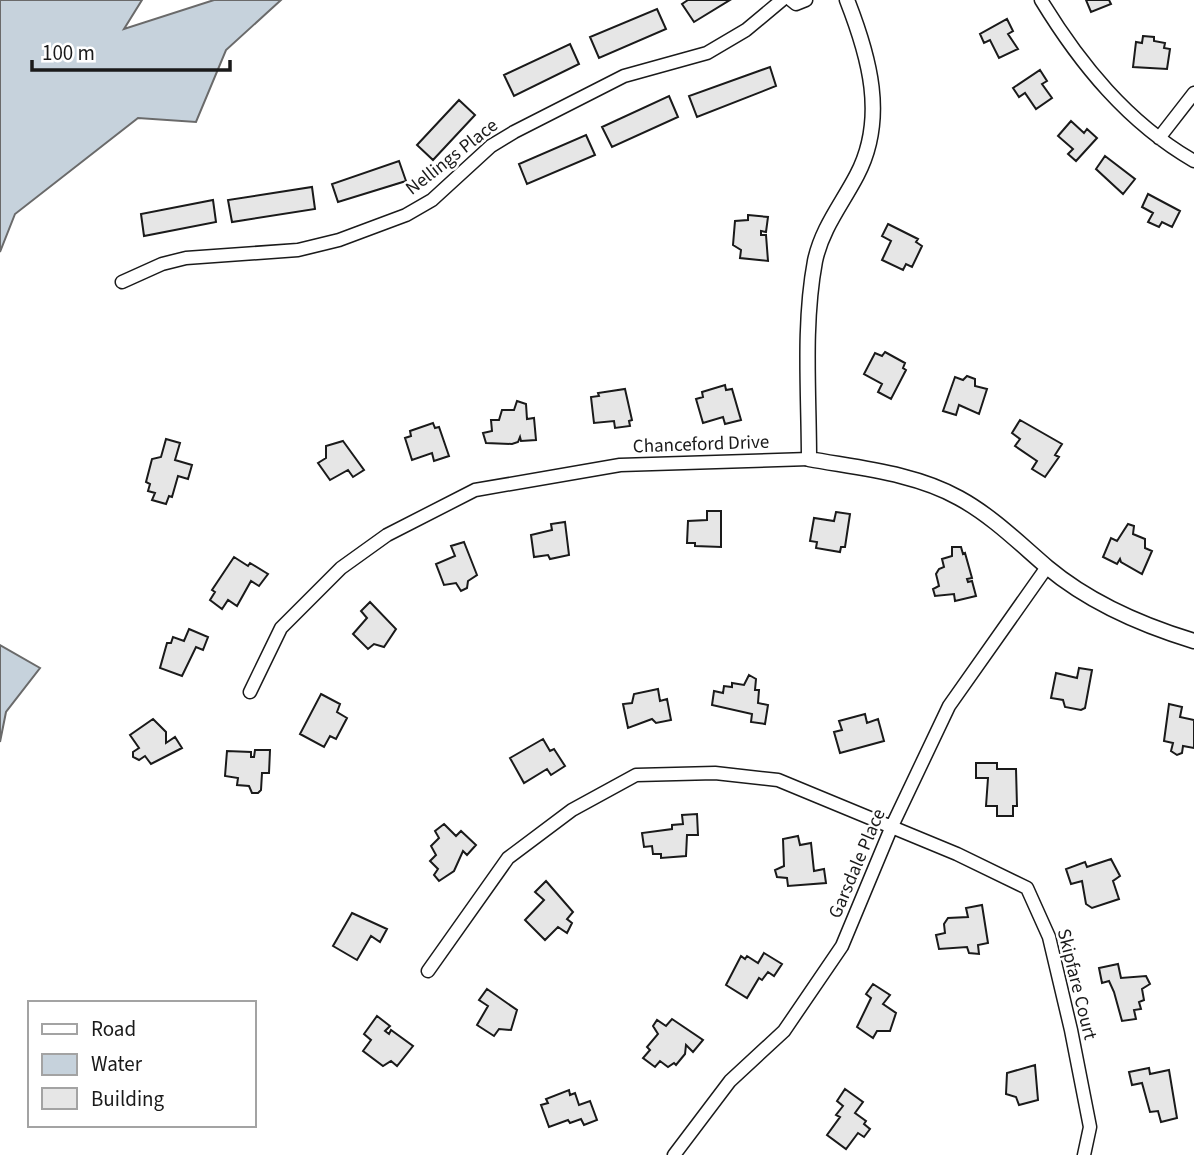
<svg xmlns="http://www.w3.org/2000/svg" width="1194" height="1155" viewBox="0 0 1194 1155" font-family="'Source Sans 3',sans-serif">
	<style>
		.water { fill: #c6d2dc; stroke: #6a6a6a; stroke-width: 2 }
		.building { fill: #e6e6e6; stroke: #1a1a1a; stroke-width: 2 }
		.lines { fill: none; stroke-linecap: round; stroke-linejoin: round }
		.minor-casing { stroke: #1a1a1a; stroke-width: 15 }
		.tertiary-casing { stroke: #1a1a1a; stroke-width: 17 }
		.minor { stroke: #fff; stroke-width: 12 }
		.tertiary { stroke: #fff; stroke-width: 14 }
		.labels { text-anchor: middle; stroke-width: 5; stroke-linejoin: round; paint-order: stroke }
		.street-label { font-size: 19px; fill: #1a1a1a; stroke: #fff }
	</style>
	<rect width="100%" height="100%" fill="#fff"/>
	<path class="water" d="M0 0H142L124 29 214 0H281L226 50 196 122 138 118 15 214 0 252Z
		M0 645 40 668 6 712 0 742Z"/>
	<path class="building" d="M688 0H730L694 22 682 4Z
		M1086 0H1109L1111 4 1091 12Z
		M657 9 666 29 599 58 590 37Z
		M1007 19 1013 31 1008 34 1018 49 999 58 990 40 984 43 980 34Z
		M1143 36 1154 37V41L1165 43 1164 48 1170 49 1167 69 1133 67 1136 42 1142 43Z
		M570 44 579 64 514 96 504 75Z
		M770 67 776 86 697 117 689 96Z
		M1040 70 1047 81 1042 84 1052 98 1036 109 1025 93 1019 97 1013 88Z
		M669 96 678 117 612 147 602 127Z
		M459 100 475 115 433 160 417 145Z
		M1071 121 1084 133 1087 129 1097 138 1076 161 1068 154 1073 149 1058 136Z
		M586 135 595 155 527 184 519 164Z
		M1105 156 1135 179 1123 194 1096 169Z
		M399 161 406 181 338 202 332 184Z
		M312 187 315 209 232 222 228 200Z
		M1148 194 1180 211 1172 227 1162 222 1159 227 1148 222 1153 213 1142 207Z
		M213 200 216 222 144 236 141 214Z
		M748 215 768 217 766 232 761 231V235H766L768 261 740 258 741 250 733 245 735 221 748 220Z
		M888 224 918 239 916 242 922 246 912 267 906 264 903 270 882 260 891 241 882 236Z
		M885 352 905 363 903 368 906 370 891 399 878 392 882 384 864 374 875 353 882 356Z
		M967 376 975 379V386L987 389 979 414 959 405 956 415 943 411 955 377 963 380Z
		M725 385 726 390 732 389 741 420 725 424 723 417 703 423 696 399 703 397 702 392Z
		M625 389 632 420 629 421 630 426 615 428 614 421 594 423 591 397 599 396 598 393Z
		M517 401 526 404 527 419 534 418 536 440 521 441 520 437 518 442 512 444 486 443 483 433 492 431 491 420H499L502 410H514Z
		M1020 420 1062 444 1055 455 1059 457 1045 477 1032 469 1037 461 1015 446 1020 439 1012 433Z
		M433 423 435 428 439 427 449 456 434 461 432 453 412 460 405 438 411 436 410 431Z
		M166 439 180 443 175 460 192 465 188 479 178 476 172 497 169 496 166 504 152 500 155 493 148 491 150 484 146 482 152 459 161 457Z
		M343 441 364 470 353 477 348 470 330 480 318 463 326 458V446Z
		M707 511H721V547L695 546V543H687L688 521 707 520Z
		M836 512 850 514 845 547H841L840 552 816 548 817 542 810 541 814 518 834 521Z
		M565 522 569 555 550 559 548 555 534 557 531 535 552 530 551 524Z
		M1128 524 1134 526 1133 534 1145 539V548L1152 551 1142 574 1121 562 1120 559 1117 564 1103 557 1111 538 1117 541Z
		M464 542 477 575 468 581 467 588 461 591 456 583 444 585 436 564 455 556 451 546Z
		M952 547H961L963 554 965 553 972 578 967 579 968 582 972 581 976 596 955 601 954 594 935 596 933 589 939 586 936 574 939 569 944 567 942 559 952 556Z
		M234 557 248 566 250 563 268 574 259 586 251 581 237 606 228 600 222 609 210 600 215 592 212 590Z
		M370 602 396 629 384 647 374 644 368 649 353 634 367 618 361 611Z
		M189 629 208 637 203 650 196 647 182 676 160 668 167 643H171L173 637 184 641Z
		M1079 668 1092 670 1085 708 1081 710 1065 707 1063 700 1051 698 1056 673 1077 678Z
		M749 675 756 679 755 690H759L758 703 768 705 765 724 751 722 752 714 712 705 714 691 723 693 724 686 732 687V683L744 685Z
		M658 689 660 701 667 699 671 720 656 723 652 719 628 728 623 704 632 703 634 694Z
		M321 694 340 704 337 712 347 718 336 739 330 736 324 747 300 734Z
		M1169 704 1182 707 1180 717 1194 720V748L1183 746 1182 753 1177 755 1171 751 1173 743 1164 741Z
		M865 714 867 723 878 719 884 741 840 753 834 732 842 730 839 721Z
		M153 719 166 732V743L175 737 182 748 151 764 145 756 139 760 133 757V752L139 748 130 735Z
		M543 739 550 751 554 749 565 766 551 775 547 769 524 783 510 758Z
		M255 750H270L269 773H262L261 790 258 793H252L249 786 237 785 238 778 225 776 227 751 251 752V757H254Z
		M976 763H997V769H1016L1017 806H1013V816H997V806H986L988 778H976Z
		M697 814 698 835H687L686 856 661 858V854H653L652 846 644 847 642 833 672 829V825L683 824 682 815Z
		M444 824 456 836 461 831 476 845 467 855 463 851 454 871 439 881 434 875 438 869 430 861 436 855 431 846 439 838 435 831Z
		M798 836 800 845 811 843 814 871 824 869 826 883 788 886 787 878 777 877 775 870 784 866 783 839Z
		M1111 859 1120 876 1113 881 1119 899 1092 908 1086 904 1082 881 1071 884 1066 869 1085 862 1087 867Z
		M546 881 573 912 567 919 572 923 567 933 558 927 545 940 525 920 544 900 535 892Z
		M982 905 988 943 978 945 979 954 969 953 967 947 939 949 936 935 945 933 944 924 948 918 968 917 966 908Z
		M352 913 387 929 380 942 371 936 357 960 333 946Z
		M764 953 782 964 774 976 768 972 762 980 759 978 747 998 726 985 741 956 745 959 747 956 758 963Z
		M1118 964 1121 978 1146 976 1150 984 1142 989 1144 1000 1139 1002 1141 1009 1134 1010 1136 1019 1122 1021 1114 992 1109 981 1102 983 1099 968Z
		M873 984 890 995 883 1004 896 1013 890 1031H877L873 1038 857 1027 871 998 866 994Z
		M487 989 517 1010 511 1030 499 1029 494 1036 477 1025 488 1006 479 1000Z
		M377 1016 390 1026 385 1031 389 1034 391 1030 413 1046 397 1066 391 1061 383 1066 363 1051 371 1040 364 1034Z
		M672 1019 703 1040 693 1052 686 1045 685 1054 676 1065 674 1063 668 1067 660 1061 655 1067 643 1058 650 1050 647 1047 658 1034 653 1026 657 1020 666 1026Z
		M1035 1065 1038 1100 1019 1105 1016 1097 1006 1094 1007 1073Z
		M1149 1068 1150 1074 1169 1070 1177 1118 1161 1122 1158 1111 1150 1112 1142 1083 1132 1085 1129 1072Z
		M845 1089 863 1102 855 1113 866 1121 864 1124 870 1129 864 1137 858 1133 846 1149 827 1135 840 1117 836 1115 843 1106 837 1101Z
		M569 1090 570 1095 575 1093 579 1105 590 1101 597 1120 584 1125 581 1119 570 1123 568 1120 549 1127 541 1105 548 1103 546 1099Z"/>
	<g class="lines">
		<g class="minor-casing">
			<path id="minor" d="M791 0 796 4 806 0
				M1041 0C1080 64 1128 123 1194 161
				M1159 138 1194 93
				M122 282 162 264 186 258 298 250 339 240 406 215 432 200 491 146 514 132 624 76 707 53 746 30 782 0
				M250 692 281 628 341 568 387 535 475 490 620 465 809 459
				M428 971 508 858 572 810 636 775 715 773 778 780 957 854 1027 888 1049 937 1071 1030 1090 1127 1084 1155
				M674 1155 730 1081 784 1031 842 946 892 826 949 706 1047 567"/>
		</g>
		<g class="tertiary-casing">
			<path id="tertiary" d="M847 0C869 56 887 118 857 175 842 204 822 228 815 261 803 325 809 394 809 459 858 468 915 473 959 498 992 516 1019 543 1047 567 1090 603 1141 625 1194 641"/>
		</g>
		<use href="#minor" class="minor"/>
		<use href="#tertiary" class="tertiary"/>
	</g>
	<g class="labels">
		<g class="street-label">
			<text transform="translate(451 156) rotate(-38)" y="7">Nellings Place</text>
			<text transform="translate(701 443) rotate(-2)" y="7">Chanceford Drive</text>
			<text transform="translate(856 863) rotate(-67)" y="7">Garsdale Place</text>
			<text transform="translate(1078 984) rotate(76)" y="7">Skipfare Court</text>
		</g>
	</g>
	<rect x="28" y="1001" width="228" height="126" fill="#ffffff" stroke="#a3a3a3" stroke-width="2"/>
	<rect x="42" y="1024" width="35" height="10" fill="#ffffff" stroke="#a3a3a3" stroke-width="2"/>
	<text x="91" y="1036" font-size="21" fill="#1a1a1a">Road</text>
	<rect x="42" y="1054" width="35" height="21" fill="#c6d2dc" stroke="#a3a3a3" stroke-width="2"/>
	<text x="91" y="1071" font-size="21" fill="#1a1a1a">Water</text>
	<rect x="42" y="1088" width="35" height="21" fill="#e6e6e6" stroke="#a3a3a3" stroke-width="2"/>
	<text x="91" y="1106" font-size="21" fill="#1a1a1a">Building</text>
	<path d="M32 60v10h198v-10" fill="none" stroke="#1a1a1a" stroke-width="3.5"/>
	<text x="42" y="60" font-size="21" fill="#1a1a1a" stroke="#ffffff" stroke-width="5" paint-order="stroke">100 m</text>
</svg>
